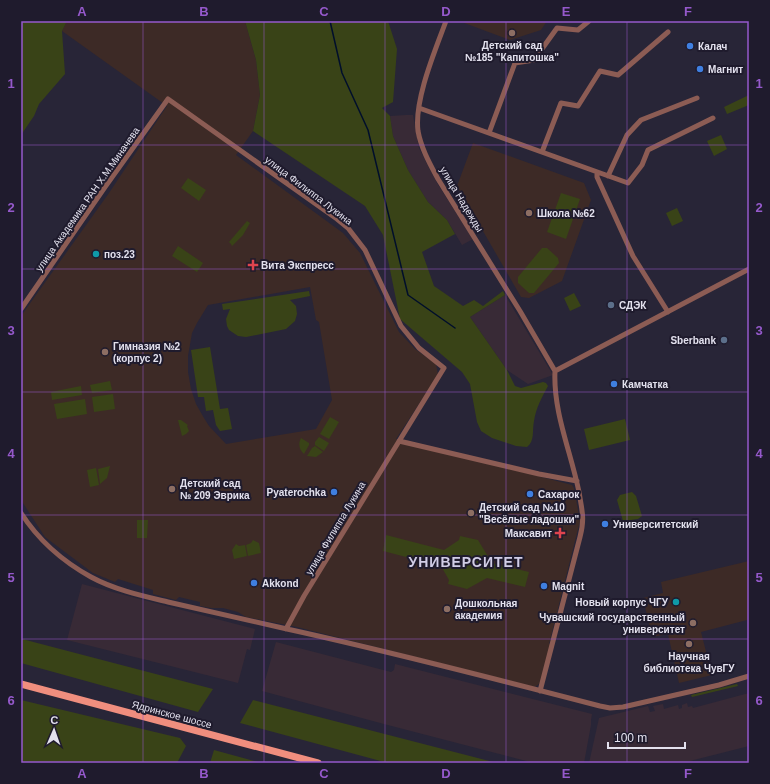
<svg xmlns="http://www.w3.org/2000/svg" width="770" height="784" viewBox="0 0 770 784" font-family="Helvetica,sans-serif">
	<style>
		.industrial { fill: #382a36 }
		.education { fill: #3d2a26; fill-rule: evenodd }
		.green { fill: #394317 }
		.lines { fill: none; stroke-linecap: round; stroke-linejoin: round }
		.stream { stroke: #000e2b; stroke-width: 1.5 }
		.minor { stroke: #8c5c54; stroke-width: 5 }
		.major { stroke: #f08e7e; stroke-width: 7 }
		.grid { fill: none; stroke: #9559cb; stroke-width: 1; stroke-opacity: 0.55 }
		.education-dot { fill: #8d6e63; stroke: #1f1b2d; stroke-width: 1.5 }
		.shop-dot { fill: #3f7fe0; stroke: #1f1b2d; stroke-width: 1.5 }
		.culture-dot { fill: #0f9aa8; stroke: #1f1b2d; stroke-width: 1.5 }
		.health-dot { fill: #e0444e; stroke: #1f1b2d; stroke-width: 1.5 }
		.service-dot { fill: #5c6f8a; stroke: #1f1b2d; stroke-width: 1.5 }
		.labels { text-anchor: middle; stroke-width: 4; stroke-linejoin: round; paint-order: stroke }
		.poi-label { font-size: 10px; font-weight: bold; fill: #e3e1ee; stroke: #1f1b2d; text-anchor: start }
		.street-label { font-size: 10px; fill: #e3e1ee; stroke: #1f1b2d }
		.district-label { font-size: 14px; font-weight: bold; letter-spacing: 1px; fill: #d1cde6; stroke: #1f1b2d }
		.neatline { fill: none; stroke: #9559cb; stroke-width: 1.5 }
		.grid-label { font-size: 13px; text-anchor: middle; font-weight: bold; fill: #9559cb }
	</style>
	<rect width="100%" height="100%" fill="#282537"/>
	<path class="industrial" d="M406 115H413L419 148 437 183 473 239 462 245 447 220 428 202 408 170 393 136 390 116Z
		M505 295 553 375 528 384 507 370 470 317Z
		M82 584 255 629 250 650 247 649 238 683 67 640Z
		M276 642 391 672 394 670 395 664 592 714 591 720V725L584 763H534L384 724 262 691Z
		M749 693V746L682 763H589L599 718 648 706 650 712 655 711 653 706 663 704 664 709 678 705 679 709 682 708V705L687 703 688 707 692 706 693 708Z"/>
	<path class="education" d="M67 21H245L256 60 260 95 253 131 236 155 343 233 360 253 399 332 415 349 436 364 438 375 396 439 572 485 574 488 580 521 549 644 552 645 540 683 535 687 297 627 246 617 238 612 223 608H211L200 606V602L179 597 176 600 153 594V590L118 579 115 582 93 573 45 537 21 500V316L109 193 167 106 62 31ZM310 287 316 320 319 322 332 400 316 429 226 444 209 426 204 418 196 404 191 389 188 372V356L192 333 197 323 208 305Z
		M459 21H547L541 30 510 40Z
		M473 143 584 183 591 200 562 281 529 298 521 297 457 186Z
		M749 561V618L747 620 701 632 712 675 679 683 668 634 652 637 643 598 663 593 661 582Z"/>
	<path class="green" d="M21 21H67L62 31 65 74 39 104 34 116 21 135Z
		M245 21H388L397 49 393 102 382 108 390 116 393 136 408 170 428 202 447 220 455 234 422 252 434 286 463 306 474 300 483 306 503 291 505 295 470 317 507 370 515 386 521 388 543 382 546 383 548 386C542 397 536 408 534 421 532 430 535 441 527 447L516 446 492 438 481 431 477 422 470 384 462 372 400 319 383 235 365 206 253 131 260 95 256 60Z
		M749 95V105L727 114 724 107Z
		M721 135 727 149 714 156 707 141Z
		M188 178 206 190 199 201 181 188Z
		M561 193 580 199 566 239 547 232Z
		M677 208 683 221 672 226 666 213Z
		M247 221 250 223 243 235 232 246 231 244 229 242Z
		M178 246 203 263 197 272 172 256Z
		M542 248H547L558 258 559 263 534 293H529L518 283V277Z
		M309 291 310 296 290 300 296 306 297 314 295 321 286 329 246 337 238 336 229 330 227 326 226 319 230 309 223 310 222 304Z
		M574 293 581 306 570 311 564 298Z
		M210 347 220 409 228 408 232 429 220 431 216 425 213 410 206 411 204 397H198L191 350Z
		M110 381 112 390 92 393 90 385Z
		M81 386 82 395 52 400 51 392Z
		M113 394 115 409 94 412 92 397Z
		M85 399 87 414 57 419 54 404Z
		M330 417 339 422 329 439 320 434Z
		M625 419 630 440 589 450 584 429Z
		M178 420H181L188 425 187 426 189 431 186 434 182 436Z
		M319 437 329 443 324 451 315 445V442Z
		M301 438 309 443V445L304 454C299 449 298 444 301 438Z
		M315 446 323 452 316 457 307 456 312 448Z
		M110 466 107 478 100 484 98 469Z
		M96 468 99 485 90 487 87 470Z
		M632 492 636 496 642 516 638 519 623 521 617 500 620 495Z
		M137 520H148L147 538H137Z
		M386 535 444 550 459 540 460 536 478 540 492 563 529 572 525 587 487 578 467 589 448 584 449 580 441 566 383 551Z
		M253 540 259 543 261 553 248 556 246 545 251 543Z
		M236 544 239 546 245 545 247 556 234 559 232 550Z
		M22 639 213 689 198 712 21 663V640Z
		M737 684 738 686 692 697 691 695Z
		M21 700 180 738 186 746 177 763H21Z
		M253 700 497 763H388L240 723Z
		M214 750 261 763H210Z"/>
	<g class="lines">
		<path class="stream" d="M330 21 342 73 368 130 408 295 455 328"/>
		<path class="minor" d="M446 21C435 51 414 100 418 131 421 148 430 164 438 179L520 311 555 371
			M419 108 628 183 642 165 648 150 713 118
			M489 133 515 63 534 60 557 28 578 30 589 21
			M542 152 561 103 578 106 600 71 618 75 668 32
			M597 172V177L633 256 668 312
			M608 176 627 135 641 120 697 98
			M21 309 105 187 168 99 337 219 348 228 365 250 401 326 419 348 444 368 304 596 286 629
			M555 371 749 269
			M399 441 539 474 577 481
			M21 513C39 541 62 561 91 577 115 590 143 596 168 602 208 611 248 620 287 629 392 652 496 679 600 706L610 708 623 707 719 685 749 676
			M540 691 580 537C585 518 582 511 579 492 571 452 553 412 555 371"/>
		<path class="major" d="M21 684 318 763"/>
	</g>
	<path class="grid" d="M143 21V763M264 21V763M385 21V763M506 21V763M627 21V763M21 145H749M21 269H749M21 392H749M21 515H749M21 639H749"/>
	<g class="education-dot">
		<circle cx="512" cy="33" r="4"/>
		<circle cx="529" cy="213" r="4"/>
		<circle cx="105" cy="352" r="4"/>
		<circle cx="172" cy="489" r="4"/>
		<circle cx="471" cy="513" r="4"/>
		<circle cx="447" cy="609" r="4"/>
		<circle cx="693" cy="623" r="4"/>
		<circle cx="689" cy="644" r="4"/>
	</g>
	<g class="shop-dot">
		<circle cx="690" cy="46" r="4"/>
		<circle cx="700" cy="69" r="4"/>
		<circle cx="614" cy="384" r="4"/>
		<circle cx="334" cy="492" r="4"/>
		<circle cx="530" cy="494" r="4"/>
		<circle cx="605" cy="524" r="4"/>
		<circle cx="254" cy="583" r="4"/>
		<circle cx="544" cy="586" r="4"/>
	</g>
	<g class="culture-dot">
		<circle cx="96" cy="254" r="4"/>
		<circle cx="676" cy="602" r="4"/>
	</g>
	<g class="health-dot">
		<path d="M251 259h4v4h4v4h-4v4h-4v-4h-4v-4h4z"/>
		<path d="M558 527h4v4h4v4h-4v4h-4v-4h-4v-4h4z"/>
	</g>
	<g class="service-dot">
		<circle cx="611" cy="305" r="4"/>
		<circle cx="724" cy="340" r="4"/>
	</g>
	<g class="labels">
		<g class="poi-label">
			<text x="512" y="49" text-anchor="middle">Детский сад<tspan x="512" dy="12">№185 "Капитошка"</tspan></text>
			<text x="698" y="50">Калач</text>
			<text x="708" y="73">Магнит</text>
			<text x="537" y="217">Школа №62</text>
			<text x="104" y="258">поз.23</text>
			<text x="261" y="269">Вита Экспресс</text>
			<text x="619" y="309">СДЭК</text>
			<text x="716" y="344" text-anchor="end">Sberbank</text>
			<text x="113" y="350">Гимназия №2<tspan x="113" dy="12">(корпус 2)</tspan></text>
			<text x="622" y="388">Камчатка</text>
			<text x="180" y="487">Детский сад<tspan x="180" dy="12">№ 209 Эврика</tspan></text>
			<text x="326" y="496" text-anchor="end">Pyaterochka</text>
			<text x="538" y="498">Сахарок</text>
			<text x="479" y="511">Детский сад №10<tspan x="479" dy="12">"Весёлые ладошки"</tspan></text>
			<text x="613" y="528">Университетский</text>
			<text x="552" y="537" text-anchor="end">Максавит</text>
			<text x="262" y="587">Akkond</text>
			<text x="552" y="590">Magnit</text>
			<text x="668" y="606" text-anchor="end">Новый корпус ЧГУ</text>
			<text x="455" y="607">Дошкольная<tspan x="455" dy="12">академия</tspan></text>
			<text x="685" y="621" text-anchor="end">Чувашский государственный<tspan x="685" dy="12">университет</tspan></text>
			<text x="689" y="660" text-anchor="middle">Научная<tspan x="689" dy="12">библиотека ЧувГУ</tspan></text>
		</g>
		<g class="street-label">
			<text transform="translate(309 190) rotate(37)" y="4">улица Филиппа Лукина</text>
			<text transform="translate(87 199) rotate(-55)" y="4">улица Академика РАН Х.М.Миначева</text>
			<text transform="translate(462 199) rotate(59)" y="4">улица Надежды</text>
			<text transform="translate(335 528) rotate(-59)" y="4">улица Филиппа Лукина</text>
			<text transform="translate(172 714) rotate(15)" y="4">Ядринское шоссе</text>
		</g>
		<g class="district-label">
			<text x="466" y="567">УНИВЕРСИТЕТ</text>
		</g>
	</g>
	<rect width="770" height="784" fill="none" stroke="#1f1b2d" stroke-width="44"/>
	<g transform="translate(54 730) rotate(2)" stroke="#1f1b2d" stroke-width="3" paint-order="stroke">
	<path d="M0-3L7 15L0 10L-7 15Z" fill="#e3e1ee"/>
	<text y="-6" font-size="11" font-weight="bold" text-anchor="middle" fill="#e3e1ee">С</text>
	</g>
	<path d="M608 742v6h77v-6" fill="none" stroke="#e3e1ee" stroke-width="2"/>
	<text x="614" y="742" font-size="12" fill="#e3e1ee" stroke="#1f1b2d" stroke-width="3" paint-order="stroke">100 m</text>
	<rect x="22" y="22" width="726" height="740" class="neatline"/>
	<g class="grid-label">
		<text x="82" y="16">A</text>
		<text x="204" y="16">B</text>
		<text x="324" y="16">C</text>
		<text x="446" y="16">D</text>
		<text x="566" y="16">E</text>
		<text x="688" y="16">F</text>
		<text x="11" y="88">1</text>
		<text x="759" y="88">1</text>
		<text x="11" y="212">2</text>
		<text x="759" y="212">2</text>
		<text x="11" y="335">3</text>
		<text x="759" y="335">3</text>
		<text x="11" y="458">4</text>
		<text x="759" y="458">4</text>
		<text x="11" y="582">5</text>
		<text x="759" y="582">5</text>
		<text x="11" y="705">6</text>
		<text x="759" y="705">6</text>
		<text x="82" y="778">A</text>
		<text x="204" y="778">B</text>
		<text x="324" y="778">C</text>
		<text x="446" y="778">D</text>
		<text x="566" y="778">E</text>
		<text x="688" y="778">F</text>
	</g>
</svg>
